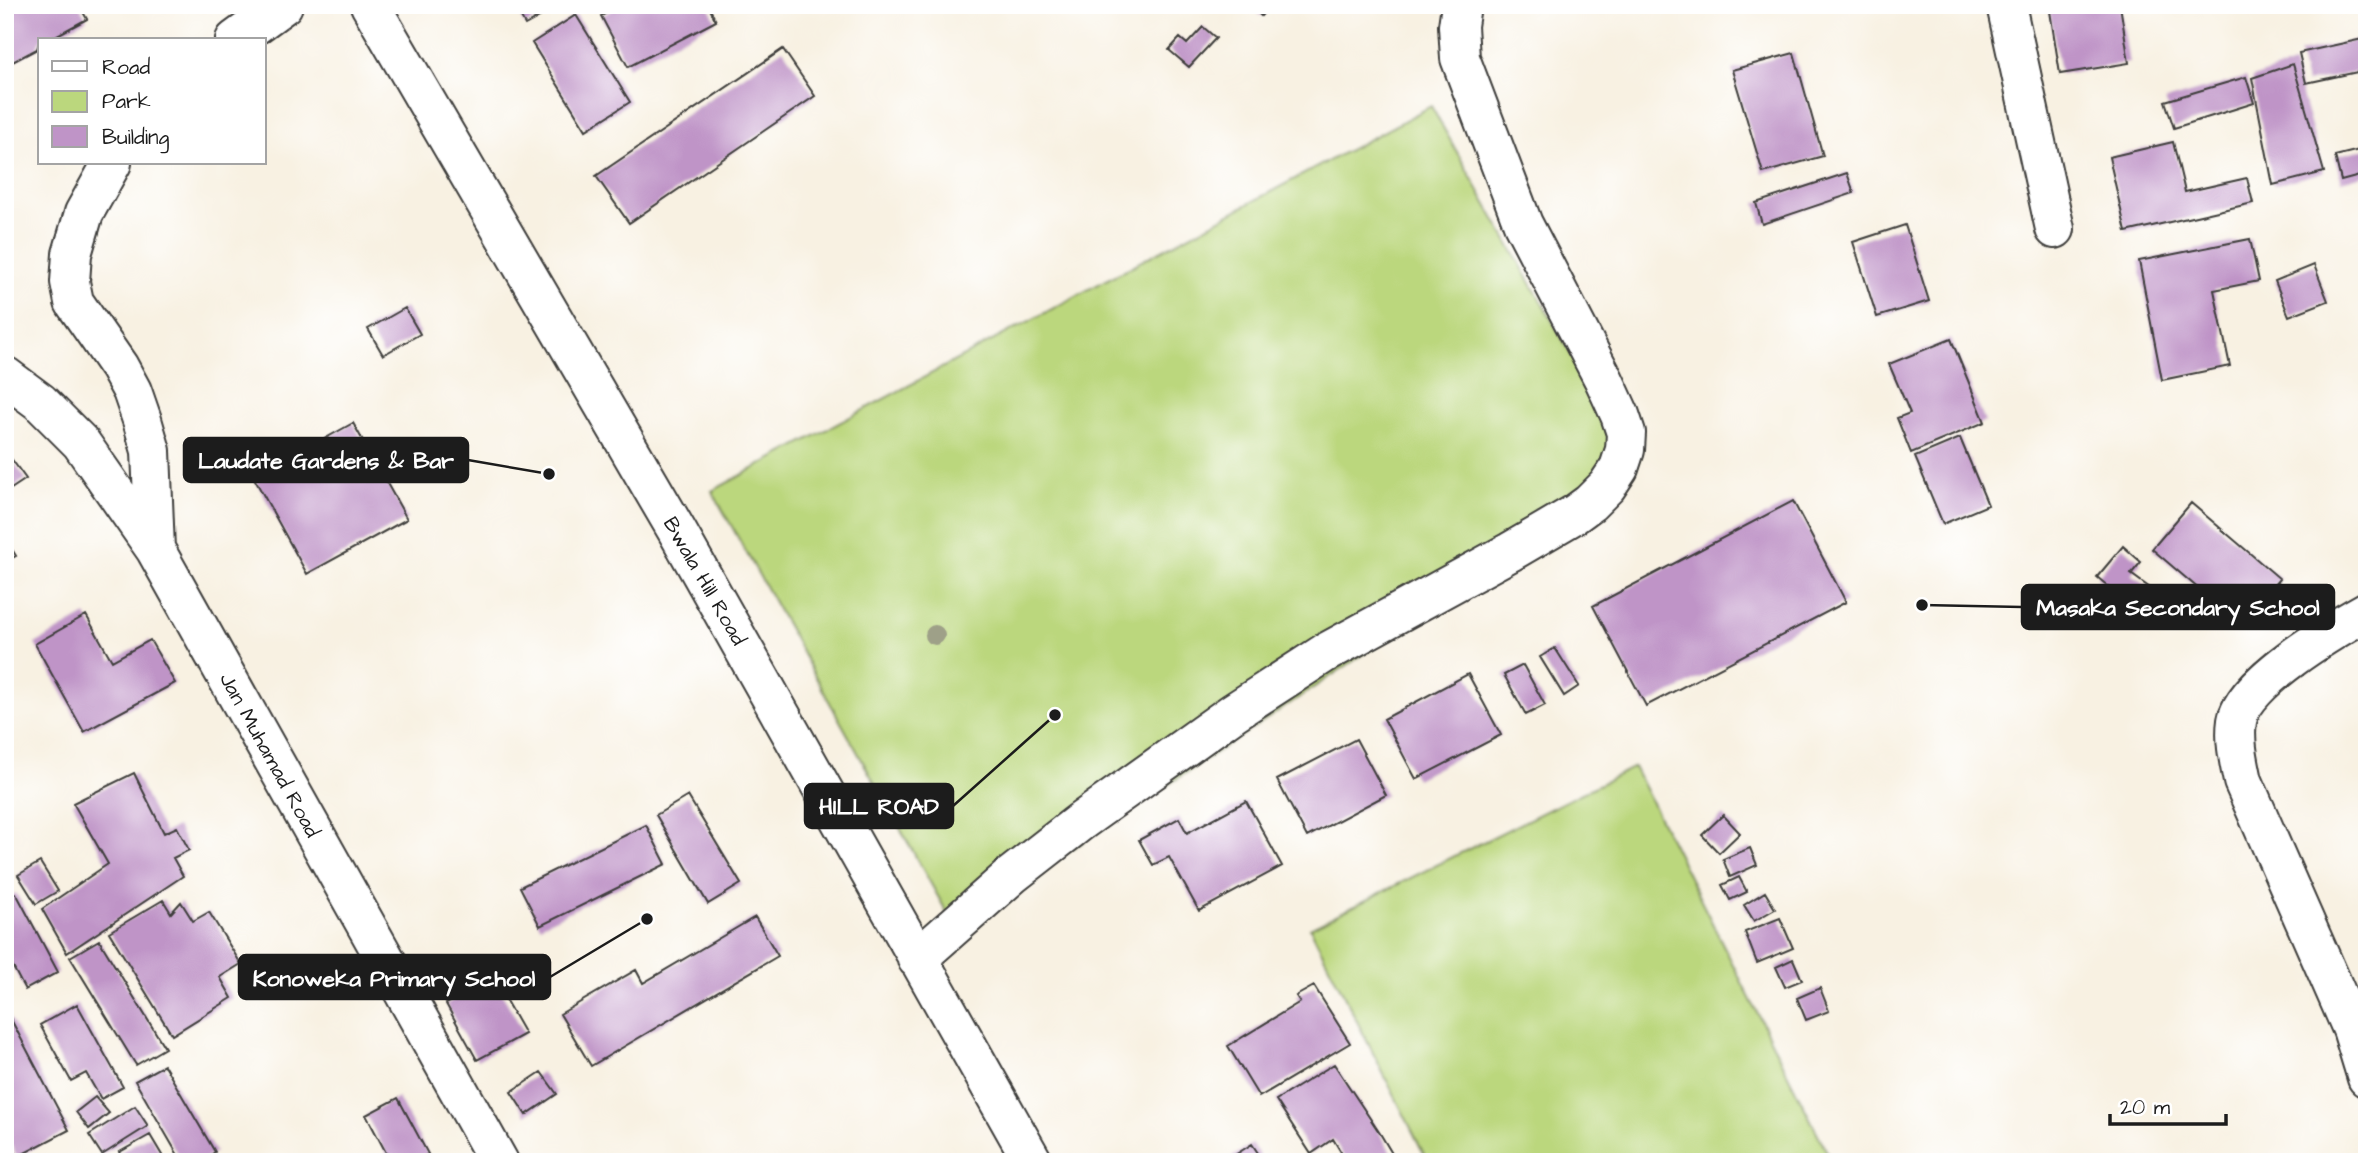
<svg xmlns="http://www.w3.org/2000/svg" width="2372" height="1167" viewBox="0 0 2372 1167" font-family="'Architects Daughter',sans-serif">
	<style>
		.green { fill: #bbd77d; stroke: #6c7a4c; stroke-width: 2 }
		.building { fill: #bf94c7 }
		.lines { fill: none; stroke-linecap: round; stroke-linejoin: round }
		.minor-casing { stroke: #3d3c3a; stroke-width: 42 }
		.minor { stroke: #fff; stroke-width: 38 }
		.tree { fill: #9ea088 }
		.labels { text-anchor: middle; stroke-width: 5; stroke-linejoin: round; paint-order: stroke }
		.street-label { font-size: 21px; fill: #1c1c1c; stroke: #fff }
		.leader { fill: none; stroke: #1c1c1c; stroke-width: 2.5 }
		.callout-dot { fill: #1c1c1c; stroke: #fff; stroke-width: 2.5 }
		.callout { fill: #1c1c1c; stroke: #1c1c1c; stroke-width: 2.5 }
		.callout-label { font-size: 23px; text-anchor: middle; font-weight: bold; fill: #fff }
	</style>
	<rect width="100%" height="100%" fill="#fff"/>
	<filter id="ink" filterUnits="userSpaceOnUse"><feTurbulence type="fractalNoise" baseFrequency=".0143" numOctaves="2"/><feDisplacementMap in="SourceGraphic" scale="14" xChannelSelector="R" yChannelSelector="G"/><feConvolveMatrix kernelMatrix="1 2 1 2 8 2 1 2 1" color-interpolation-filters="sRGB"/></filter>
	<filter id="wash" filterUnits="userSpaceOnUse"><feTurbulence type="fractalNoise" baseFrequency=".00686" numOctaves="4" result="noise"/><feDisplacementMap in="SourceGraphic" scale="28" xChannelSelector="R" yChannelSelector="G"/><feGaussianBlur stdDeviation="1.57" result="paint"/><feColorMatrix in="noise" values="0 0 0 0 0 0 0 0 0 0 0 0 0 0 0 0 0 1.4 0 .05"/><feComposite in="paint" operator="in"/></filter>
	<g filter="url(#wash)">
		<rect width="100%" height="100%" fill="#f8f1e2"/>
		<path class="green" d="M1431 106 1625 450 1590 503 955 927 712 491Z
			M1634 767 1832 1162H1428L1310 928Z"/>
		<g id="blocks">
			<path class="building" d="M5 5H79L87 19 48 40H40L37 49 5 66Z
				M514 5H561L525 25Z
				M621 5H708L716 21 628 67 601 16Z
				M1250 5H1271L1261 16Z
				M2049 5H2120L2129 63 2060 74Z
				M576 15 630 102 586 130 532 43Z
				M1203 27 1216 38 1189 67 1169 50 1180 38 1187 44Z
				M2367 38V70L2306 83 2299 53Z
				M783 49 815 96 629 223 596 176Z
				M1794 53 1823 156 1763 173 1732 70Z
				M2293 64 2324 172 2273 185 2252 78Z
				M2246 77 2254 103 2174 128 2165 101Z
				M2173 142 2185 192 2247 178 2253 203 2126 232 2109 157Z
				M2367 148V174L2341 181 2335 156Z
				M1847 173 1854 193 1762 224 1756 203Z
				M1905 225 1929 301 1877 317 1853 242Z
				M2250 239 2259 281 2214 290 2230 366 2162 380 2139 261Z
				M2314 265 2328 301 2289 316 2275 281Z
				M405 308 420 334 383 355 368 329Z
				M1951 339 1985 422 1911 453 1897 418 1910 413 1889 364Z
				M353 423 407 519 307 574 254 478Z
				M1960 438 1988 505 1943 524 1915 457Z
				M5 450 26 479 5 493Z
				M1793 501 1846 602 1646 706 1593 606Z
				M2191 503 2280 579 2241 625 2152 549Z
				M5 538 16 556 5 562Z
				M2123 546 2141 562 2131 574 2150 588 2134 608 2097 577Z
				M86 615 112 661 150 640 175 683 84 732 35 644Z
				M1555 648 1579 686 1564 696 1540 657Z
				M1523 665 1545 705 1526 715 1504 675Z
				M1468 674 1501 735 1416 779 1384 719Z
				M1356 739 1386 795 1307 837 1277 780Z
				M134 773 164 833 177 827 189 850 173 858 183 876 67 953 42 909 108 864 73 803Z
				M688 796 741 884 708 904 656 815Z
				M1246 801 1282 866 1199 911 1169 857 1153 865 1139 840 1179 818 1187 833Z
				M1723 815 1740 833 1719 853 1702 835Z
				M646 825 666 864 540 926 520 887Z
				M1750 848 1757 865 1730 877 1723 859Z
				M40 862 58 891 36 904 18 875Z
				M1739 877 1747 892 1730 900 1722 885Z
				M1765 892 1775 909 1754 921 1744 905Z
				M16 893 58 972 25 990 5 952V899Z
				M163 900 171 913 181 902 193 921 209 912 241 964 220 977 232 998 172 1035 109 932Z
				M755 917 778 956 591 1066 560 1014 636 970 643 983Z
				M1780 918 1793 948 1757 963 1745 932Z
				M99 940 165 1048 136 1065 70 957Z
				M1793 959 1802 980 1785 987 1776 967Z
				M493 978 525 1034 477 1060 446 1004Z
				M1314 986 1350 1043 1259 1097 1228 1046 1300 1002 1296 996Z
				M1820 988 1829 1011 1806 1020 1797 998Z
				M77 1004 123 1087 101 1099 86 1073 71 1081 40 1025Z
				M5 1008 69 1130 17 1157 5 1134Z
				M1334 1064 1381 1135 1397 1162H1347L1333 1139 1311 1154 1276 1100Z
				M164 1065 215 1152 200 1162H182L135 1081Z
				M541 1072 557 1094 526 1115 511 1092Z
				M95 1097 109 1113 89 1129 76 1112Z
				M398 1098 428 1154 414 1162H391L366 1115Z
				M135 1106 148 1126 102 1155 89 1135Z
				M150 1135 166 1162H125L120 1152Z
				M1252 1144 1264 1162H1224Z"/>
		</g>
	</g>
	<g filter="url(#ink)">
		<use href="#blocks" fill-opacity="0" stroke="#3d3c3a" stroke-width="2"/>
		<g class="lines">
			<g class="minor-casing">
				<path id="minor" d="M370 5 677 531 1033 1162
					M2006 5 2055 229
					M235 40 283 5
					M112 163 84 213 72 254 70 282 74 302 119 367 132 391 142 420 151 451 155 549
					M5 376 40 402 81 443 155 549 499 1162
					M2367 611C2333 630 2243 682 2237 721 2234 741 2239 761 2243 781L2352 1029 2367 1078
					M917 959 1012 875 1080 822 1234 712 1325 653 1510 552 1575 514 1590 503 1607 486 1619 468 1625 450 1626 433 1620 415 1604 380 1523 224 1460 58 1458 26 1461 5"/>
			</g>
			<use href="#minor" class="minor"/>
		</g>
		<circle class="tree" cx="935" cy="635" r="10"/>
	</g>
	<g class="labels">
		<g class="street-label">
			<text transform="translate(705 581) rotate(60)" y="7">Bwala Hill Road</text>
			<text transform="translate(270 755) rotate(61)" y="7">Jan Muhamad Road</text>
		</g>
	</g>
	<path class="leader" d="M549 474L468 460M1922 605L2022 607M1055 715L953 806M647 919L550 977"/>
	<g class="callout-dot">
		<circle cx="549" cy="474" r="7"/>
		<circle cx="1922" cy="605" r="7"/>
		<circle cx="1055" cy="715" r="7"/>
		<circle cx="647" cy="919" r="7"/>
	</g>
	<g class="callout">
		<rect x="184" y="438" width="284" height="44" rx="7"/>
		<rect x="2022" y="585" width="312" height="44" rx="7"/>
		<rect x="805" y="784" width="148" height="44" rx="7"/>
		<rect x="239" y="955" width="311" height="44" rx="7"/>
	</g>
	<g class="callout-label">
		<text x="326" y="468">Laudate Gardens &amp; Bar</text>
		<text x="2178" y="615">Masaka Secondary School</text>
		<text x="879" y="814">HILL ROAD</text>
		<text x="394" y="986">Konoweka Primary School</text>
	</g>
	<rect width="2372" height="1167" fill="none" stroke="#fff" stroke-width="28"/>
	<rect x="38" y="38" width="228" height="126" fill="#ffffff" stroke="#a4a4a4" stroke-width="2"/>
	<rect x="52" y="61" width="35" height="10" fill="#ffffff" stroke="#a4a4a4" stroke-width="2"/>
	<text x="102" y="74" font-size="21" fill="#1c1c1c">Road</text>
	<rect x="52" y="91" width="35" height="21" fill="#bbd77d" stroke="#a4a4a4" stroke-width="2"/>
	<text x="102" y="108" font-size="21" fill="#1c1c1c">Park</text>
	<rect x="52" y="126" width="35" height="21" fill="#bf94c7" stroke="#a4a4a4" stroke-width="2"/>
	<text x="102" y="144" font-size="21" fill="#1c1c1c">Building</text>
	<path d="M2110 1114v10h116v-10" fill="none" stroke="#1c1c1c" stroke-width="3.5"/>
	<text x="2120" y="1114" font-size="21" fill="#1c1c1c" stroke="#ffffff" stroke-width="5" paint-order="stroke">20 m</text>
</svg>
